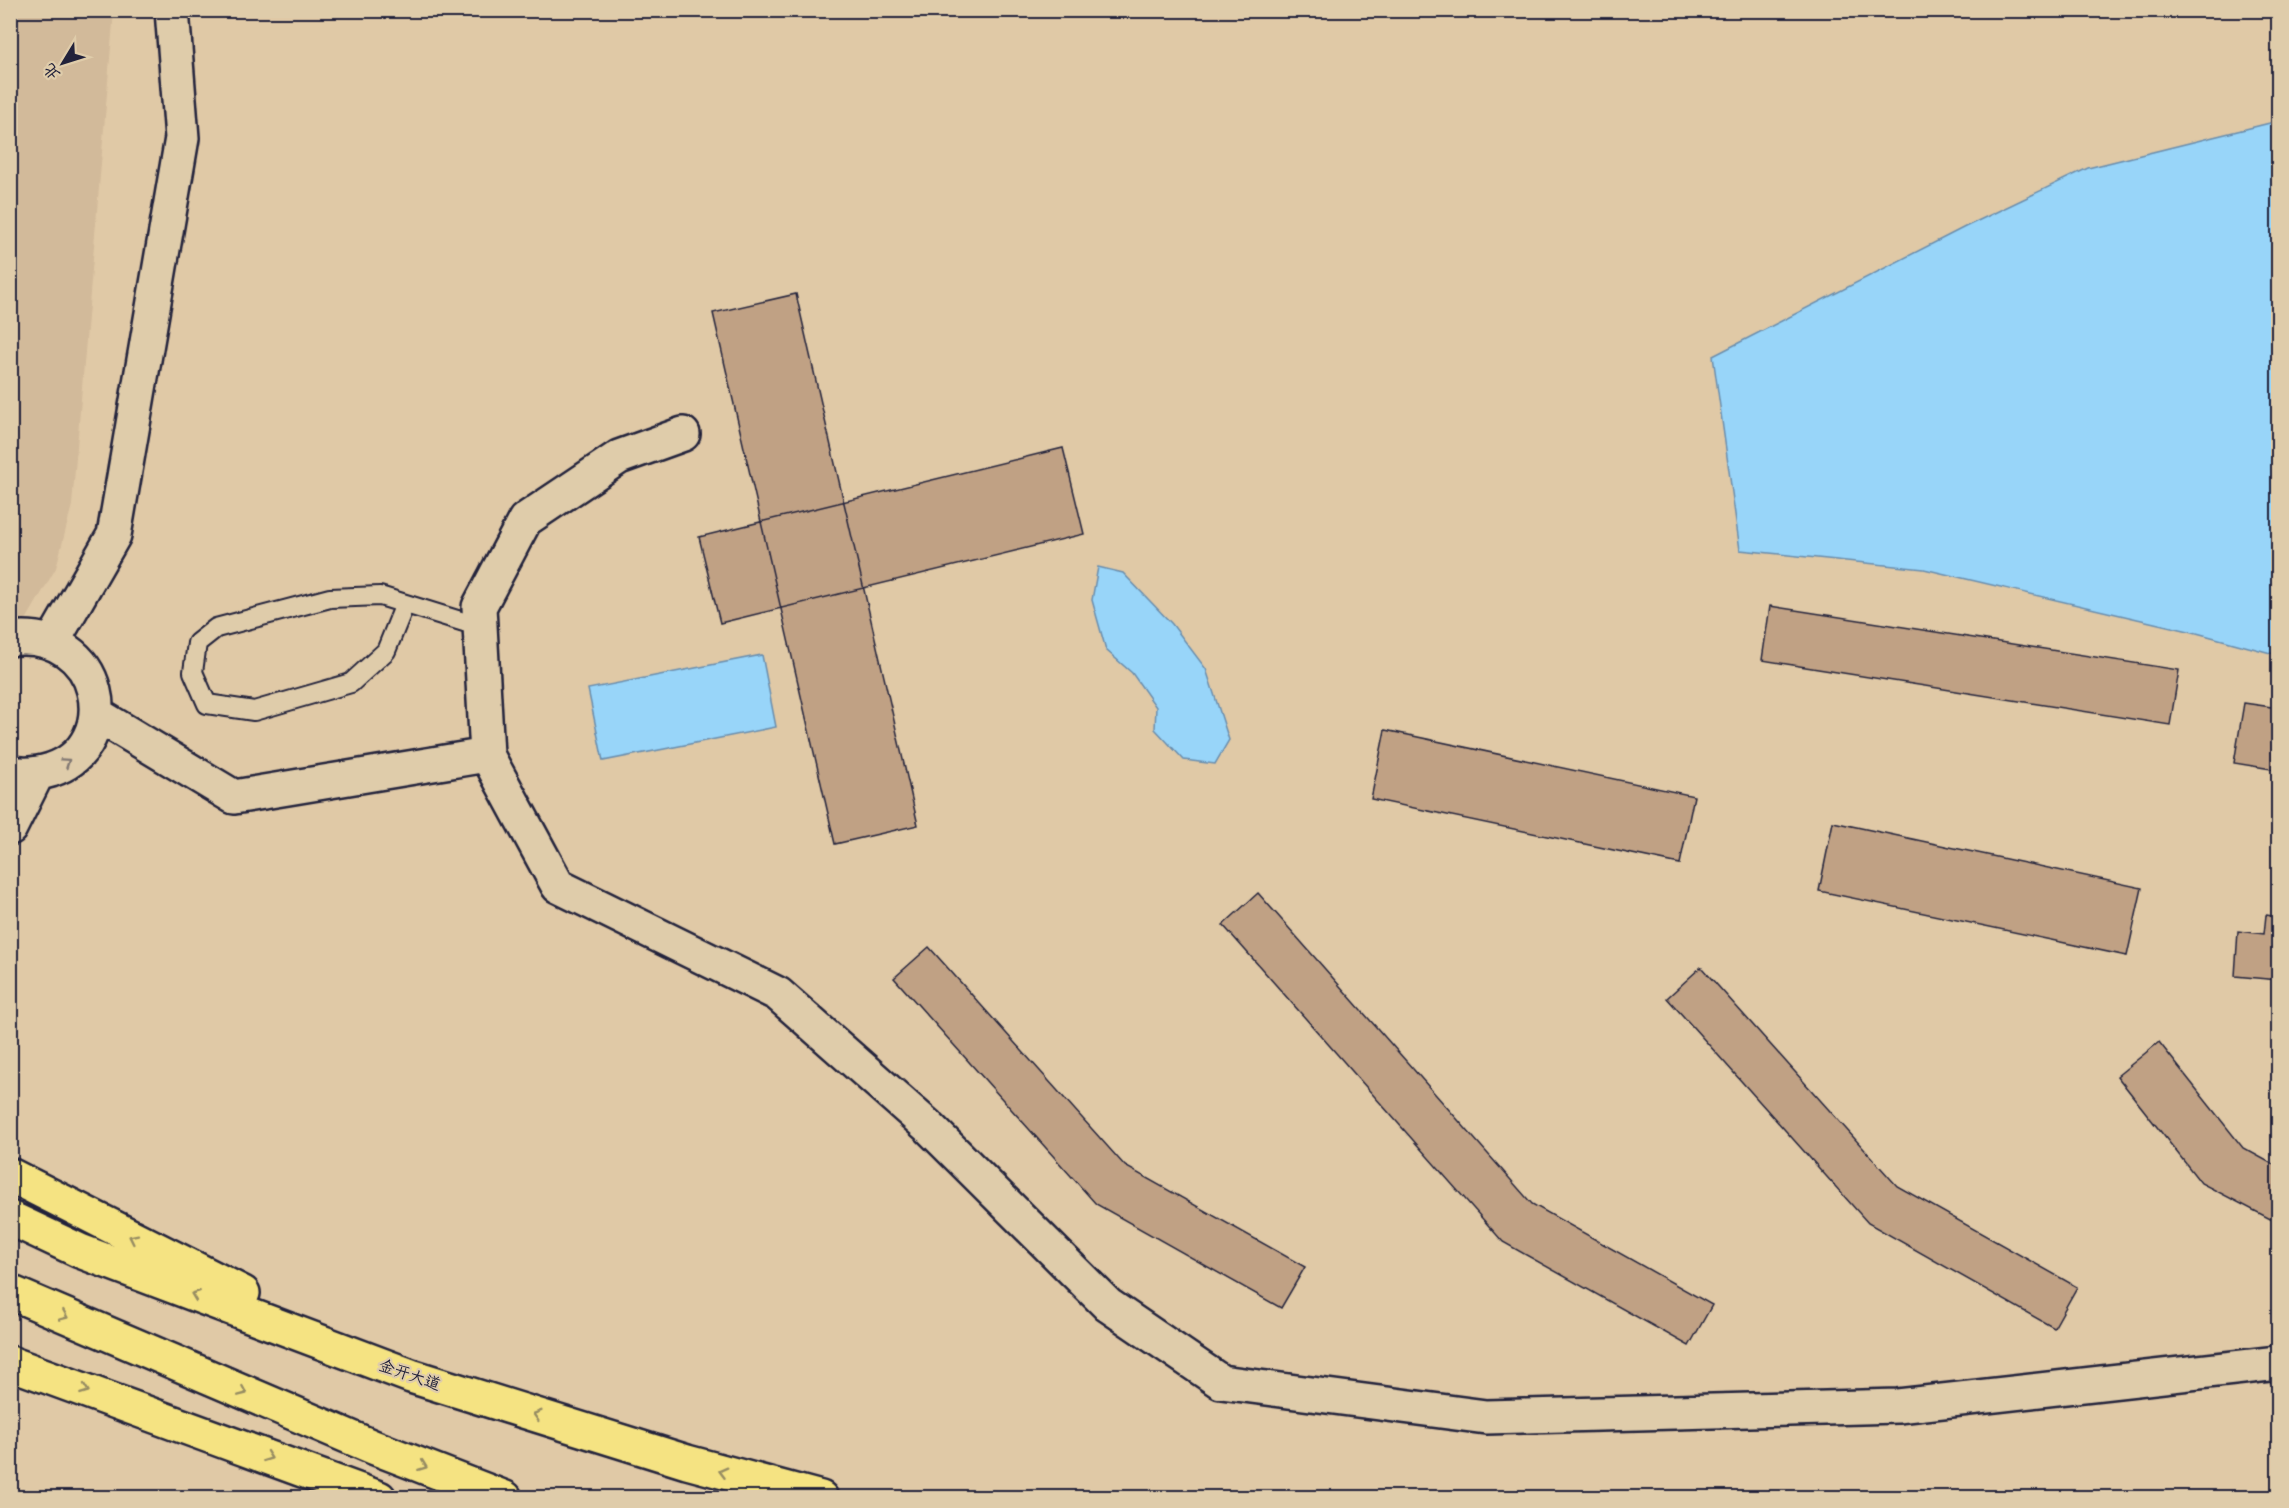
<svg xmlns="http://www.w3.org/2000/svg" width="2289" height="1508" viewBox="0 0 2289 1508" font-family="Kalam,'LXGW WenKai TC',sans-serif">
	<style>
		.built { fill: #d2ba9a }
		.water { fill: #98d5f9; stroke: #698dad; stroke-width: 1.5 }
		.building { fill: #c0a184; stroke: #22223b; stroke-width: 1.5 }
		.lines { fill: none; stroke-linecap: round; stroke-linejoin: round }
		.service-casing { stroke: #22223b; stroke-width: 22 }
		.minor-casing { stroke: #22223b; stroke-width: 38 }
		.primary-casing { stroke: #22223b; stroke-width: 38 }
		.service { stroke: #dfccaa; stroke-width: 18 }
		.minor { stroke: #dfccaa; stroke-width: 33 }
		.primary { stroke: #f5e382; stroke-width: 33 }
		.oneway { stroke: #807772 }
		.oneway2 { stroke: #968c62 }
		.labels { text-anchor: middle; stroke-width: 4.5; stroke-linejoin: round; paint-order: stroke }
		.street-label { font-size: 16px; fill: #22223b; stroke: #dfccaa }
	</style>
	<rect width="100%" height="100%" fill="#e0c9a6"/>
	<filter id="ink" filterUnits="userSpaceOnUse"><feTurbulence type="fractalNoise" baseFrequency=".0167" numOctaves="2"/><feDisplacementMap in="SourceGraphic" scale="12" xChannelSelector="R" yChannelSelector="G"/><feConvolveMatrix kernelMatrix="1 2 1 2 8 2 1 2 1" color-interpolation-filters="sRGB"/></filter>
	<g filter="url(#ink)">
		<path class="built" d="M11 11H114L72 505 56 568 11 646Z"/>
		<path class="water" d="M2278 121V655L2193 632 1924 569 1740 550 1713 356 1965 227 2088 168Z
			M1098 567 1123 573 1172 624 1206 669 1229 740 1215 764 1184 760 1155 729 1156 707 1132 673 1106 650 1092 600Z
			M762 655 776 727 603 761 588 689Z"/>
		<path class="building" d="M796 294 918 825 835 844 713 313Z
			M1063 448 1084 534 720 623 699 537Z
			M1770 606 2179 670 2170 725 1762 660Z
			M2244 703 2278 708V770L2234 763Z
			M1385 730 1694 796 1680 864 1371 799Z
			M1833 822 2142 888 2127 956 1819 891Z
			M1258 893 1532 1204 1712 1305 1689 1346 1503 1242 1223 925Z
			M2266 915 2278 917V980L2235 976 2238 931 2264 934Z
			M929 947 1125 1166 1305 1267 1281 1308 1096 1204 894 978Z
			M1701 967 1897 1186 2077 1287 2054 1328 1868 1223 1667 998Z
			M2159 1042 2243 1148 2278 1167V1223L2201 1183 2117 1076Z"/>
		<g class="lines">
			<g class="service-casing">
				<path id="service" d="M405 604 386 651 351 683 254 711 207 704 193 672 197 643 216 628 330 598 380 596 480 627"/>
			</g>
			<g class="minor-casing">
				<path id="minor" d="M10 639C104 627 126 745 51 770 38 774 24 776 10 772
					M53 641 114 535 182 138 172 10
					M96 714 234 797 487 755 558 886 778 994 930 1128 1108 1305 1221 1382 1486 1417 1898 1406 2278 1363
					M487 755 479 607 525 520 619 457 683 434
					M10 828 37 774"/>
			</g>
			<g class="primary-casing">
				<path id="primary" d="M10 1175 243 1293
					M10 1218 80 1251 411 1376 687 1462 821 1498
					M10 1292 373 1447 505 1498
					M10 1363 379 1498"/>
			</g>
			<use href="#service" class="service"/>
			<use href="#minor" class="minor"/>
			<use href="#primary" class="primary"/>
		</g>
		<defs><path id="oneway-chevron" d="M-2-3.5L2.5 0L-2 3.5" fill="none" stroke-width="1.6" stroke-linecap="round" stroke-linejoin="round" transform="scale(1.5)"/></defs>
		<use class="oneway" href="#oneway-chevron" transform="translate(66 762) rotate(-34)"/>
		<g class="oneway2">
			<use href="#oneway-chevron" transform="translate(133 1238) rotate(-154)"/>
			<use href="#oneway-chevron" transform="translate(195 1295) rotate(-159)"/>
			<use href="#oneway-chevron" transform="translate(64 1316) rotate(23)"/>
			<use href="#oneway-chevron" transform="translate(85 1390) rotate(20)"/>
			<use href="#oneway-chevron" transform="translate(243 1392) rotate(23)"/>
			<use href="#oneway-chevron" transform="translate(537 1415) rotate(-163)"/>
			<use href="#oneway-chevron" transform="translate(268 1457) rotate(20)"/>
			<use href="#oneway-chevron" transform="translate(423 1466) rotate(21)"/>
			<use href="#oneway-chevron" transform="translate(723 1472) rotate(-165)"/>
		</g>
	</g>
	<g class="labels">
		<g class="street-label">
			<text transform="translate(410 1374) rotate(19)" y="6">金开大道</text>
		</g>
	</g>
	<rect width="2289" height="1508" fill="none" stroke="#dfccaa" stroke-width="36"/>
	<rect x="18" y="18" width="2253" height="1472" fill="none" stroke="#22223b" stroke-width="2" filter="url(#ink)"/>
	<g transform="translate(63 63) rotate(232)" stroke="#dfccaa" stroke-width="4.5" paint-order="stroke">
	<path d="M0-4.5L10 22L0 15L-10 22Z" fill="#22223b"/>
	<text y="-9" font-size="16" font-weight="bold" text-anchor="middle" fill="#22223b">北</text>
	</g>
</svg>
